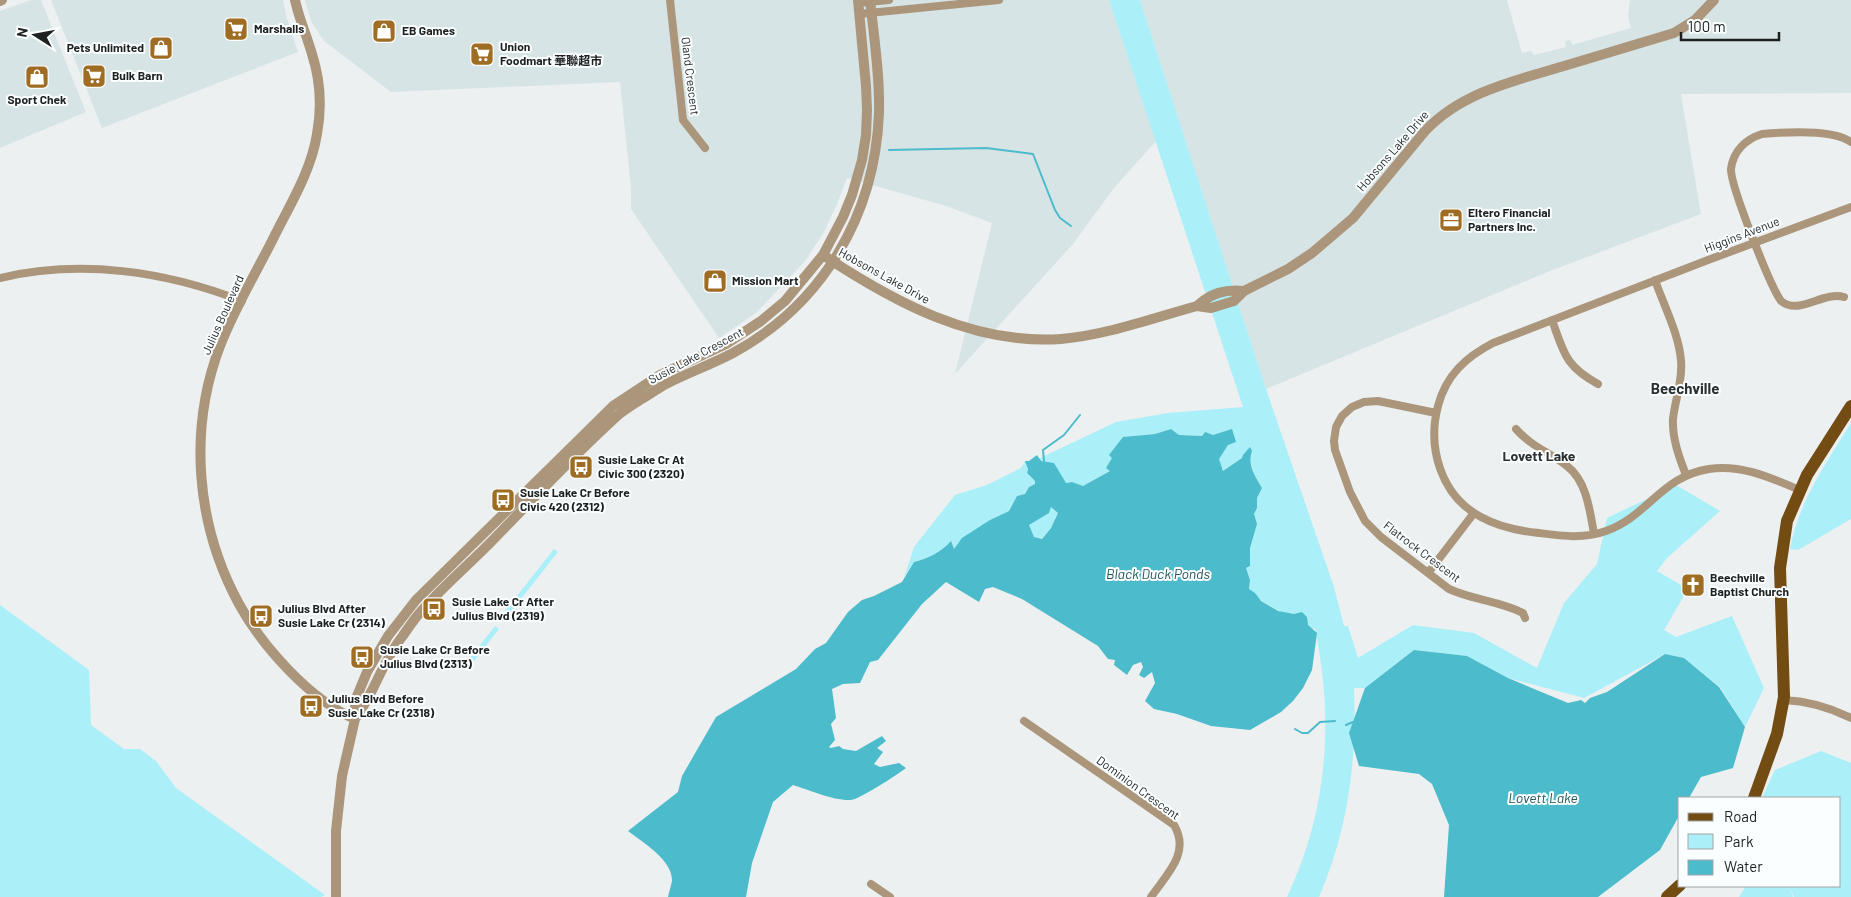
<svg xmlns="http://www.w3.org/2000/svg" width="1851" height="897" viewBox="0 0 1851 897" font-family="Barlow,'Noto Sans SC',sans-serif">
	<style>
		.built { fill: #d7e4e6 }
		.green { fill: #abeff9 }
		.water { fill: #4cbbcb; fill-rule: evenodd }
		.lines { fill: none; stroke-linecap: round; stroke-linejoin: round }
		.stream { stroke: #4cbbcb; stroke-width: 2 }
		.minor { stroke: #ac967b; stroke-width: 8 }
		.tertiary { stroke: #ac967b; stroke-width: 10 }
		.primary { stroke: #724c13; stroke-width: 12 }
		.labels { text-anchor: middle; stroke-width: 4; stroke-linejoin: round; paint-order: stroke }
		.poi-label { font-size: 12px; font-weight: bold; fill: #1e2020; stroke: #fafefe; text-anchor: start }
		.street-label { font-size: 12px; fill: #1e2020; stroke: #fafefe }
		.neighbourhood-label { font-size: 14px; font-weight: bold; fill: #2d3030; stroke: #fafefe }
		.water-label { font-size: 14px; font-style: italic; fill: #28575e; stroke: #fafefe }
		.quarter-label { font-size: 15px; font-weight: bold; fill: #2d3030; stroke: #fafefe }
	</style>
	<rect width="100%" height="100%" fill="#ecf0f1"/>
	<path class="built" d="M31 0H41L86 112 0 148V11Z
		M51 0H283L287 19 298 52 102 128Z
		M305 0H1109L1156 141 1114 188 1073 244 955 374 992 223 946 206 847 178 837 204 824 232 805 261 756 313 719 338 631 209V188L620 82 391 92 324 41 311 21Z
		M1140 0H1507L1522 53 1531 51 1534 55 1566 47 1565 41 1570 40 1572 45 1631 28 1628 16 1630 0H1851V93L1681 94 1701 214 1550 271 1266 389Z"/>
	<path class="green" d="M1109 0H1140L1266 389 1334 587 1344 626H1348L1358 658 1413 625 1474 633 1537 668 1564 603 1597 564 1607 518 1676 485 1720 511 1667 558 1657 571 1688 589 1664 630 1676 637 1732 616 1764 688 1745 727 1720 687 1684 658 1665 654 1584 698 1508 678 1467 656 1414 650 1365 688H1354C1357 761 1348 830 1319 897H1287C1328 810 1334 721 1315 628L1312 629C1304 622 1296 610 1286 614 1278 611 1269 606 1262 601 1257 598 1255 593 1249 590L1250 580 1246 568 1250 566V548L1257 524 1254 515 1257 508V498L1262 488 1253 473 1250 458H1242L1223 471 1218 459 1228 445 1205 432 1202 436 1179 435 1171 429 1155 434 1123 437 1112 458 1110 471 1083 486 1072 482 1066 483 1060 475 1038 459 1116 422 1168 413 1243 407Z
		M1851 423V519L1798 550 1790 549C1799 501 1826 463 1851 423Z
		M1025 461 1028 469 1027 473 1035 481V484L1029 487 1025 494 1017 496 1009 511 990 520 954 550 950 542C940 553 929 558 914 562L904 578 914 547 955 495 987 485 1021 468Z
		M1051 506 1058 513 1051 528 1041 539 1034 537 1028 525 1049 513Z
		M554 549 558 552 509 614 505 611Z
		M0 605 89 670 91 725 124 749H140L156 761 176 788 325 895 321 897H0Z
		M495 626 499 629 467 670 463 667Z
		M1821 751 1851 763V897H1794L1789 886 1793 897H1739L1746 886H1840V798H1762L1775 770Z"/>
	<path class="water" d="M1171 429 1179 435 1202 436 1205 432 1213 435 1232 429 1236 442 1228 445 1219 459 1223 471 1242 458 1243 455 1250 447 1252 451C1247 465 1255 476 1262 488L1257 498V508L1254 514 1257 524 1250 548V566L1246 568 1250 580 1249 589 1255 593 1261 601 1278 611 1294 614 1302 612 1307 617 1308 625 1317 633 1312 670 1303 688 1293 701 1281 712 1250 730 1211 726 1177 714 1154 709 1145 701 1155 683 1152 672 1144 678 1139 675 1143 667 1141 662 1133 665 1127 675 1114 665 1115 660 1108 659 1098 646 1022 599 993 587 985 589 979 602 946 582 922 604 878 660 870 662 860 683 843 684 832 689 836 718 831 724 835 740 829 747 831 748 839 746 843 749 856 751 882 736 886 741 877 748 883 752 874 764 880 767 899 763 906 768C897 775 860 799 851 800 834 801 809 790 793 785L773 802 752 863 746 897H668C669 892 671 886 672 881 673 860 642 842 628 831L678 792 682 776 716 717 796 669 815 649 826 643 848 612 862 600 874 596 902 582 914 562C929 558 940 553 951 541L954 549 962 538 990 520 1009 511 1017 496 1025 494 1029 487 1035 484V481L1027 473 1028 469 1025 461H1029L1037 455 1041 461 1054 463 1066 483 1072 482 1083 486 1110 471 1106 468 1112 458 1109 455 1123 437 1155 434ZM1051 507 1058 513 1051 528 1042 539 1034 537 1029 525 1049 513Z
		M1414 650 1467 656 1508 678 1568 703 1581 700 1585 703 1590 698 1607 692 1665 654 1684 658 1719 687 1745 727 1733 768 1701 777 1689 798H1680V814L1660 850 1598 897H1444L1449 825 1432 784 1419 774 1359 766 1349 733 1365 688Z"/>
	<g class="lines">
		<path class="stream" d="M889 150 986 148 1033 154 1055 210 1060 218 1071 226
			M1044 461 1043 450 1064 435 1080 415
			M1346 725 1353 722
			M1295 729 1302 733H1308L1320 722 1335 721"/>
		<path class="minor" d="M670 0 683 120 705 148
			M858 3 889 0
			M859 14 999 0
			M0 278C81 259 165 271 242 301
			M1655 280C1664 306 1679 334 1681 361 1683 381 1675 399 1673 419 1672 438 1679 457 1686 475
			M1844 297C1823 291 1799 316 1781 301 1770 286 1730 184 1731 169 1733 151 1746 139 1762 134 1785 132 1833 129 1851 142
			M1552 320C1564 353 1565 366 1598 384
			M1436 413 1378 401 1364 402 1352 407 1342 416 1336 427 1334 441 1335 450 1350 492 1365 521 1381 537 1449 589C1473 600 1499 601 1523 613L1525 618
			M1516 429C1532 447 1549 452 1567 466 1587 481 1590 512 1594 534
			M1800 490C1771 478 1741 464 1709 469 1662 476 1648 516 1606 531 1584 539 1562 536 1539 533 1519 531 1499 527 1481 517 1441 496 1427 448 1438 406 1446 375 1466 357 1493 343L1708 260 1851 207
			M1428 573 1474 513
			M1783 700C1808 701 1829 707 1851 718
			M1024 721 1174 825C1191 853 1166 875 1151 897
			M871 884 890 897"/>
		<path class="tertiary" d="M295 0C299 19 307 36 312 54 320 79 322 107 317 134 311 172 289 206 272 241 254 276 234 310 220 346 188 430 196 525 239 604 262 646 310 700 355 719
			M0 1 2 0
			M823 255C894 302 973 345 1061 339 1107 335 1153 318 1197 306L1211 308 1234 301 1244 291 1288 269 1312 253 1353 218 1425 131C1462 92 1514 81 1564 66 1601 55 1637 44 1674 33L1695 20 1714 0
			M1197 306C1211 293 1225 289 1244 291
			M355 719C374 694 382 662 402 637 409 627 416 616 425 607 445 585 468 565 489 544 531 501 572 457 617 416 624 410 632 405 640 400 649 395 658 388 668 383 690 372 712 364 733 353 823 304 875 215 879 113 880 76 874 37 870 0
			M336 897V831L342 776 355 719V701L367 672 388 636 416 600 613 406 660 375 726 344 761 321 785 301 823 255 843 217 852 195 862 160 866 135 867 110 866 86 858 0"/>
		<path class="primary" d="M1754 798 1777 734 1784 697 1780 568 1787 521 1807 475 1851 406
			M1667 897 1680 885"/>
	</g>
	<defs>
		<g id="supermarket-square" transform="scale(1.25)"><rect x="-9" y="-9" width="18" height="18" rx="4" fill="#9e6c22" stroke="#fafefe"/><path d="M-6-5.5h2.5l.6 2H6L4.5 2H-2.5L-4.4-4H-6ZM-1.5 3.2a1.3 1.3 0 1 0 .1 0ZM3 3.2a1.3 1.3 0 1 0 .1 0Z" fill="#fff"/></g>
		<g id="shop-square" transform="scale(1.25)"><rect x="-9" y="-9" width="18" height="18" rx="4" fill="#9e6c22" stroke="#fafefe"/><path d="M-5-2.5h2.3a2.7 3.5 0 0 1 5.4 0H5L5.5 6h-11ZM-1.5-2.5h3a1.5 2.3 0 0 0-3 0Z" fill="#fff"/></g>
		<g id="office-square" transform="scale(1.25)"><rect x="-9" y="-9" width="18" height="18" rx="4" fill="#9e6c22" stroke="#fafefe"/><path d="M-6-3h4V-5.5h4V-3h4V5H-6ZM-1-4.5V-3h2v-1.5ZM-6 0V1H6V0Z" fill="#fff"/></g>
		<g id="bus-square" transform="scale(1.25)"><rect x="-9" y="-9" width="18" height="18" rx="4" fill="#9e6c22" stroke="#fafefe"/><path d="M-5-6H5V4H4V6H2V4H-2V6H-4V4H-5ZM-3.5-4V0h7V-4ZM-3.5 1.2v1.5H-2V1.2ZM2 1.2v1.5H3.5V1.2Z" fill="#fff"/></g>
		<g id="church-square" transform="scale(1.25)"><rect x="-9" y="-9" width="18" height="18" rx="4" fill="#9e6c22" stroke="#fafefe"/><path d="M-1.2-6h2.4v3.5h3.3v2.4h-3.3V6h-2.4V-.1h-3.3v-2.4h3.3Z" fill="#fff"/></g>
	</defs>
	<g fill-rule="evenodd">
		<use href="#supermarket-square" x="236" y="29"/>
		<use href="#shop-square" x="384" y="31"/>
		<use href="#shop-square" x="161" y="48"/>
		<use href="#supermarket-square" x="482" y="54"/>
		<use href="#supermarket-square" x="94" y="76"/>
		<use href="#shop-square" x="37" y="77"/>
		<use href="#office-square" x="1451" y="220"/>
		<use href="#shop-square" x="715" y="281"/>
		<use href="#bus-square" x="581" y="467"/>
		<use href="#bus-square" x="503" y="500"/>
		<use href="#church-square" x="1693" y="585"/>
		<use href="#bus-square" x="434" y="609"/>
		<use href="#bus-square" x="261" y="616"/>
		<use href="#bus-square" x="362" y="657"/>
		<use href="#bus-square" x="311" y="706"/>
	</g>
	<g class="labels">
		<g class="poi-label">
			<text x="254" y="33">Marshalls</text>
			<text x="402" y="35">EB Games</text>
			<text x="500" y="51">Union<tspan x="500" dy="14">Foodmart 華聯超市</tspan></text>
			<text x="144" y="52" text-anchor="end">Pets Unlimited</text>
			<text x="112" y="80">Bulk Barn</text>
			<text x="37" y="104" text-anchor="middle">Sport Chek</text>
			<text x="1468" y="217">Eltero Financial<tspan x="1468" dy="14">Partners Inc.</tspan></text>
			<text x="732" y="285">Mission Mart</text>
			<text x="598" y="464">Susie Lake Cr At<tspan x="598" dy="14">Civic 300 (2320)</tspan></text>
			<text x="520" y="497">Susie Lake Cr Before<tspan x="520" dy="14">Civic 420 (2312)</tspan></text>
			<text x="1710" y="582">Beechville<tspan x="1710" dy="14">Baptist Church</tspan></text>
			<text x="452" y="606">Susie Lake Cr After<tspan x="452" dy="14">Julius Blvd (2319)</tspan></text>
			<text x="278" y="613">Julius Blvd After<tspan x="278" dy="14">Susie Lake Cr (2314)</tspan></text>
			<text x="380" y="654">Susie Lake Cr Before<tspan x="380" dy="14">Julius Blvd (2313)</tspan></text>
			<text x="328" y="703">Julius Blvd Before<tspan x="328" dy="14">Susie Lake Cr (2318)</tspan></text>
		</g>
		<g class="street-label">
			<text transform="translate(690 76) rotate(83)" y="4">Oland Crescent</text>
			<text transform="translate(1393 151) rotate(-49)" y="4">Hobsons Lake Drive</text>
			<text transform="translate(1742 235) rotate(-21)" y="4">Higgins Avenue</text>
			<text transform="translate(884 276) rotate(29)" y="4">Hobsons Lake Drive</text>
			<text transform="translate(223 315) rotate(-66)" y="4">Julius Boulevard</text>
			<text transform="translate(696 356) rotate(-28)" y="4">Susie Lake Crescent</text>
			<text transform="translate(1422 552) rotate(37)" y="4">Flatrock Crescent</text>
			<text transform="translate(1138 788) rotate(36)" y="4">Dominion Crescent</text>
		</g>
		<g class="neighbourhood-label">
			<text x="1539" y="461">Lovett Lake</text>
		</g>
		<g class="water-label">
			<text x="1158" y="579">Black Duck Ponds</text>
			<text x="1543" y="803">Lovett Lake</text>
		</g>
		<g class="quarter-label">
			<text x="1685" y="394">Beechville</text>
		</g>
	</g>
	<rect x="1678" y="797" width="162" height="90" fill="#fafefe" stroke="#a2a5a5"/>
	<rect x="1688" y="813" width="25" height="8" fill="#724c13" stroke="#a2a5a5"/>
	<text x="1724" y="822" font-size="15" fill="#1e2020">Road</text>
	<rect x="1688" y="834" width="25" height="15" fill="#abeff9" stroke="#a2a5a5"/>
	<text x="1724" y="847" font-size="15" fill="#1e2020">Park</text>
	<rect x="1688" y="860" width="25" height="15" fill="#4cbbcb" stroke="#a2a5a5"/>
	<text x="1724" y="872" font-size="15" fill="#1e2020">Water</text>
	<g transform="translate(35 35) rotate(281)" stroke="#fafefe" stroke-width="4" paint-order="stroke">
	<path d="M0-4L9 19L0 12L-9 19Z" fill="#1e2020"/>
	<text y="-8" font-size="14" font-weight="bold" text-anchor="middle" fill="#1e2020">N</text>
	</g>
	<path d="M1681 32v8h98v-8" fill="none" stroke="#1e2020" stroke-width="2.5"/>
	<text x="1688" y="32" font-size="15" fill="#1e2020" stroke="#fafefe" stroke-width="4" paint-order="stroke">100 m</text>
</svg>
